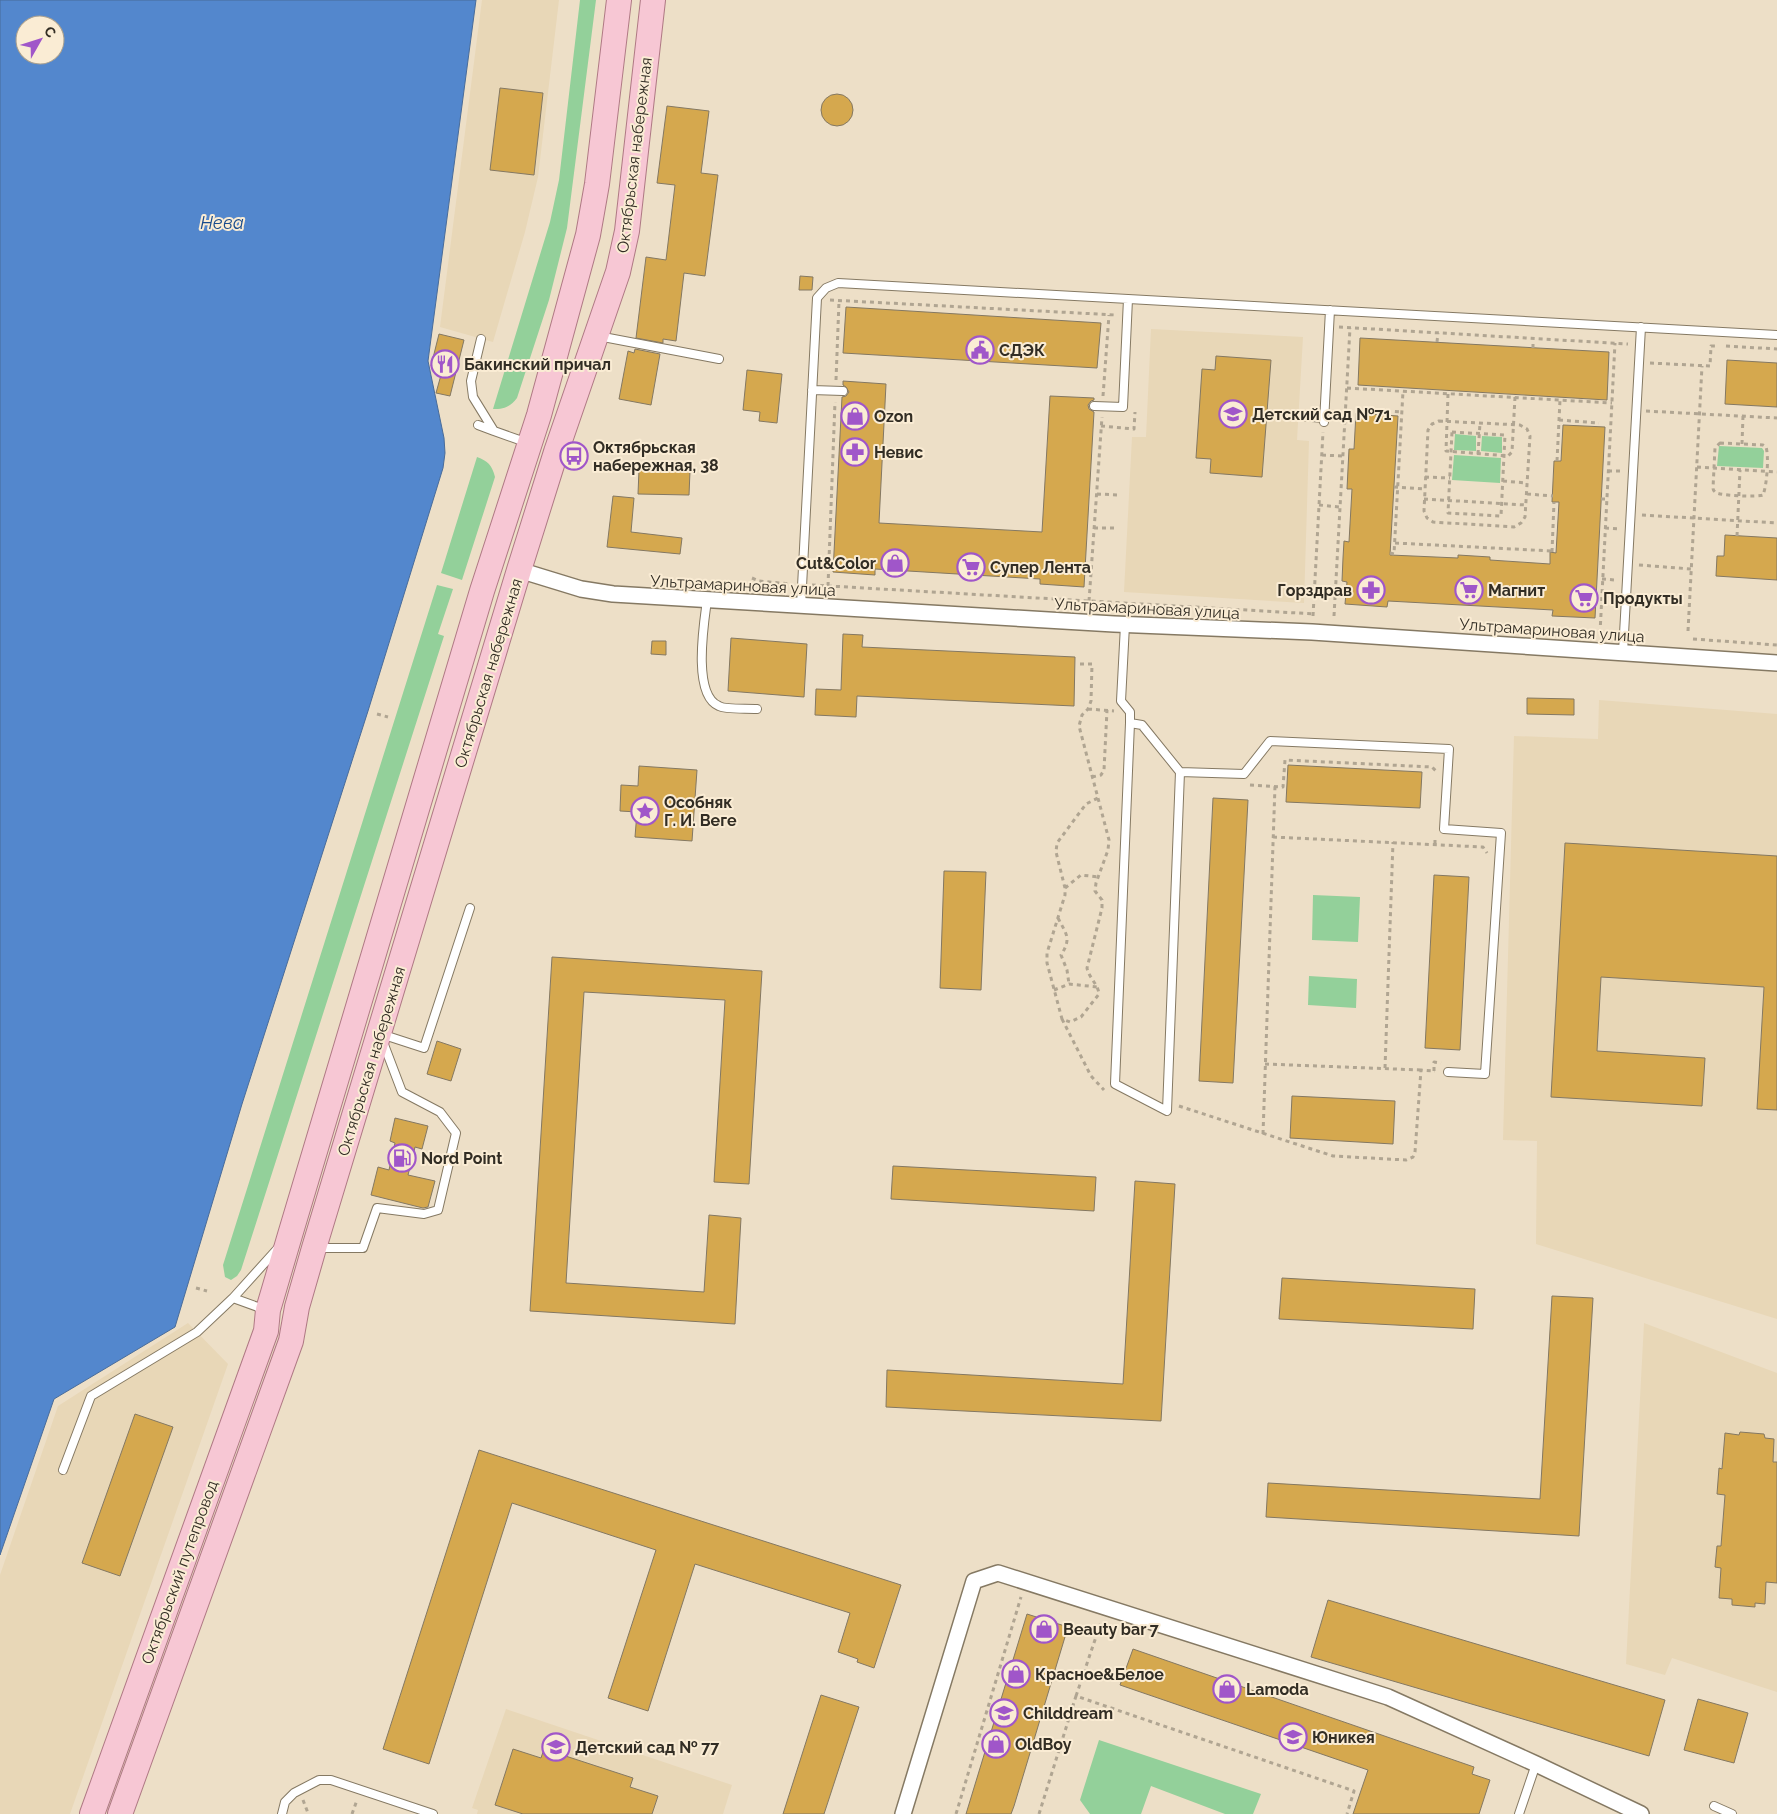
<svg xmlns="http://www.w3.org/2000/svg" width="1777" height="1814" viewBox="0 0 1777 1814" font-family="Raleway,sans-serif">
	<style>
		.built { fill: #e8d7b7 }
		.green { fill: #93d09a }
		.water { fill: #5387cd; stroke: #496c9a; fill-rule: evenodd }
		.building { fill: #d5a84e; stroke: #847862 }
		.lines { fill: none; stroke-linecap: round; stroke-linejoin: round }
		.lane-casing { stroke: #857963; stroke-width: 10 }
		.street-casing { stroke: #857963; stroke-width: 18 }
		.primary-casing { stroke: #af7984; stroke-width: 26 }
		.path { stroke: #b0a592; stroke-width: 3; stroke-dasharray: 4 4; stroke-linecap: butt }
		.lane { stroke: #fff; stroke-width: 8 }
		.street { stroke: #fff; stroke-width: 15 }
		.primary { stroke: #f7c7d4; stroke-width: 24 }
		.labels { text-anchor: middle; stroke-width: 4; stroke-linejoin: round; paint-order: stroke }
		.street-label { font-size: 16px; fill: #322d24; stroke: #faecd4 }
		.poi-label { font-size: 16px; font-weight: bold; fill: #322d24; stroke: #faecd4; text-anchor: start }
		.water-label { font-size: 18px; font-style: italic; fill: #194c8d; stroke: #faecd4 }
	</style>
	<rect width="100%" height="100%" fill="#eddfc7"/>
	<path class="built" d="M482 0H559L538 177 525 232 493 342 440 327Z
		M1151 329 1303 337 1297 440 1309 441 1304 603 1124 592 1132 437H1146Z
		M1599 700 1777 714V1319L1536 1244 1537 1141 1503 1140 1514 736 1598 739Z
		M188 1323 228 1364 70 1814H0V1575L58 1406Z
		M1644 1323 1777 1373V1692L1672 1658 1665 1675 1626 1664Z
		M506 1709 732 1785 723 1814H477L478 1810 472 1808Z"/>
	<path class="green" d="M580 0H596L567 228 549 300 517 398C510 407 504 409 493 409L550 222 559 180Z
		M1455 434 1476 436V451L1454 450Z
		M1482 436 1502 437V453L1481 451Z
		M1719 446 1762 448 1764 451 1763 468 1717 466Z
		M1454 455 1501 458 1500 483 1452 480Z
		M477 457C488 461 492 465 495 477L462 580 441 573Z
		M437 585 453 589 438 634 444 636 241 1270 237 1276 231 1280 225 1277 223 1265Z
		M1313 895 1360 897 1358 942 1312 940Z
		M1309 976 1357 979 1356 1008 1308 1005Z
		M1099 1740 1261 1794 1253 1814H1225L1151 1786 1141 1814H1090L1080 1800Z"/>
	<path class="water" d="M0 0H476L428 361 444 438 445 453 443 468 368 711 242 1104 175 1327 54 1399 0 1555ZM25 25H55V55H25Z"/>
	<path class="building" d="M500 88 543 93 534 175 490 170Z
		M821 110a16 16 0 1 1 32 0a16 16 0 1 1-32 0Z
		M667 106 709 111 701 173 718 175 705 276 684 273 676 341 663 339V343L636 338 646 257 666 260 675 185 657 183Z
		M800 276 813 277 812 290H799Z
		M846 307 1101 323 1097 368 843 353Z
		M439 334 464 340 450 396 436 393 441 375 435 374 437 367 431 366Z
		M1360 338 1609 352 1607 400 1358 385Z
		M635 349 660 354 651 405 619 399 628 351 634 353Z
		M1216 356 1271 360 1262 477 1210 473 1211 459 1196 458 1202 369 1215 370Z
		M1727 360 1777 363V407L1725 404Z
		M747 370 782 374 777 423 759 421 760 412 743 410Z
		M843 381 886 384 879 523 1042 532 1050 396 1094 398V400L1091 401 1088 405 1089 409 1094 412 1084 587 1040 584V579L875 569V575L833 572 842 397 846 396 849 392 846 387 843 385Z
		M1356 413 1398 416 1390 555 1458 558V555L1490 557V560L1550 564V552L1556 553 1559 502H1552L1554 461H1561L1563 425 1605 427 1595 618 1552 616 1553 610 1388 601 1387 607 1345 604 1347 582 1342 581 1343 558 1344 541 1349 542 1352 489H1347L1349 449H1354Z
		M639 470 690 471 689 495 638 494Z
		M613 496 634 498 631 532 682 538 680 554 607 547Z
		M1725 535 1777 538V580L1716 576 1717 556H1724Z
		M843 634 863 635 862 647 1075 657 1074 706 857 696 856 717 815 715 816 689 841 690Z
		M731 638 807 644 804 697 728 691Z
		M652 641H666V655L651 654Z
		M1527 698 1574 699V715L1527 714Z
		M1288 765 1422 772 1420 808 1286 802Z
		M639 766 697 770 692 841 635 837 637 812 620 811 621 785 638 786Z
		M1213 798 1248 800 1233 1083 1199 1081Z
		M1565 843 1777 856V1110L1757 1109 1764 987 1601 977 1597 1051 1705 1058 1702 1106 1551 1097Z
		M944 871 986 872 981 990 940 988Z
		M1434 875 1469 877 1460 1050 1425 1048Z
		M552 957 762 971 749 1184 714 1182 725 1000 584 992 566 1283 704 1292 709 1215 741 1218 735 1324 530 1311Z
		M437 1041 461 1049 451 1081 427 1074Z
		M1292 1096 1395 1101 1393 1144 1290 1138Z
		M395 1118 428 1126 422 1149 415 1147 408 1175 435 1181 428 1207 423 1208 371 1195 378 1167 389 1170 395 1143 390 1141Z
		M893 1166 1096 1177 1094 1211 891 1199Z
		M1135 1181 1175 1184 1161 1421 886 1407 887 1370 1123 1384Z
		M1282 1278 1475 1289 1473 1329 1279 1319Z
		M1552 1296 1593 1298 1579 1536 1266 1517 1268 1483 1540 1499Z
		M135 1414 173 1427 120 1576 82 1563Z
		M1740 1432 1764 1434 1765 1438 1774 1439 1773 1462H1777V1583L1766 1582 1765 1604 1755 1603V1607L1732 1605V1599L1719 1598 1721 1568 1715 1567 1717 1546H1721L1725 1495 1717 1494 1719 1468 1722 1469 1725 1433 1739 1435Z
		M479 1450 901 1585 874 1668 857 1662 858 1659 838 1652 850 1613 695 1564 648 1711 608 1698 656 1550 512 1503 429 1764 383 1749Z
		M1328 1600 1665 1700 1649 1756 1311 1657Z
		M1027 1614 1068 1627 1014 1806 1011 1814H966Z
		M1133 1649 1474 1767 1472 1774 1490 1780 1479 1814H1353L1368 1770 1120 1685Z
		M821 1695 859 1707 824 1814H783Z
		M1698 1699 1748 1713 1734 1763 1684 1750Z
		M513 1749 541 1758 544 1749 633 1778 630 1787 658 1796 652 1814H523L495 1805Z"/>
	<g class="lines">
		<g class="lane-casing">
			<path id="lane" d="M598 336 719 359
				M481 339 471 381 473 397 494 431 528 443
				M812 390 843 391
				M1094 406 1123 407 1128 299
				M1299 416 1324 418
				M1324 422 1330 310
				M478 425 494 431
				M707 600C704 623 692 695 719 706 726 710 748 708 757 709
				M801 606 817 298 826 288 838 283 1777 335
				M1125 625 1121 701 1130 712V723L1115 1084 1167 1111 1180 772
				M1623 652 1641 327
				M1130 723 1142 725 1180 772 1244 774 1270 741 1449 749 1444 829 1501 833 1485 1074 1448 1072
				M381 1034 424 1048 470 908
				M316 1248H363L377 1208 424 1214 438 1210 456 1133 440 1112 402 1092 383 1042
				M233 1298 266 1310
				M63 1470 91 1396 197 1332 233 1298 279 1247
				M1714 1806 1732 1814
				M282 1814 285 1802 294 1793 319 1780H331L433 1814
				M1519 1814 1536 1764"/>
		</g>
		<g class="street-casing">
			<path id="street" d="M519 570 581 589 613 594 1114 624 1312 632 1777 663
				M903 1814 974 1581 998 1573 1388 1697 1536 1764 1641 1814"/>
		</g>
		<g class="primary-casing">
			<path id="primary" d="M92 1814 266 1331 268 1310 290 1235 482 591 539 415 588 235 597 184 619 0
				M120 1814 291 1341 297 1307 314 1248 519 570 556 452 618 272 627 231 653 0"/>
		</g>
		<path class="path" d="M830 300 1116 315
			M1339 327 1628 344
			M1437 342 1438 333
			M1726 346 1777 349
			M1533 348V338
			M1650 363 1710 366 1711 346H1715
			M836 380 839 301
			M1347 388 1612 403
			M1448 394 1446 451 1508 456 1512 452 1515 397
			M1103 396 1109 315
			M1363 409 1402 412
			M1646 411 1777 418
			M1559 420 1599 423
			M1439 421 1520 425 1527 429 1530 436 1525 517 1521 523 1514 527 1433 522 1427 518 1424 511 1428 430 1432 424Z
			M1101 426 1134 429 1135 412
			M1452 432 1505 435 1501 516 1448 513Z
			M1720 443 1763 445 1766 447C1769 456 1767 485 1763 495 1758 497 1719 496 1715 492 1714 491 1713 490 1713 488L1715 448Z
			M1742 444 1743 416
			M1478 454 1480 423
			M1322 455 1343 456
			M1557 461 1560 400
			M1697 467 1777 472
			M1608 471H1623
			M1425 477 1450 478
			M1503 481 1527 483
			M1394 487 1425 489
			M1097 494 1119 495
			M1527 494 1553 496
			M1424 499 1526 505
			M1601 499H1607
			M1319 505 1340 507
			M1642 515 1777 523
			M1094 528H1117
			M1605 528 1620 529
			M1737 536 1740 470
			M1395 543 1552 551
			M1552 552 1554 502
			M1390 553 1394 554 1403 391
			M1639 565 1691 569
			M752 578 759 581 791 584
			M1602 579 1615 580
			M812 585 1315 614
			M828 586 835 402
			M1089 601 1102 417
			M1313 616 1323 432
			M1334 616 1350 328
			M1688 631 1702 366
			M1600 633 1615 343
			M1693 639 1777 645
			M1080 664H1092L1091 701 1088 709 1082 715 1079 726 1109 840 1108 850 1096 883 1095 891 1102 900V908L1087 968C1089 978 1098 984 1099 994L1081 1017 1070 1022 1062 1019 1047 963V953L1065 895V888L1056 852 1057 843 1086 804 1098 798
			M1088 709 1114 711
			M377 714 388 717
			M1092 777 1101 775 1104 770 1107 710
			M1250 785 1283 787 1285 760 1432 767 1436 771
			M1273 837 1483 847 1487 853
			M1435 844V837
			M1065 888 1081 875 1098 877
			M1058 918C1066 934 1072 938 1061 955L1067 970 1069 984
			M1054 990 1069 984 1097 987
			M1062 1019 1091 1076 1104 1090
			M1265 1064 1421 1070
			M1385 1068 1393 842
			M1434 1071V1062L1441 1063
			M1179 1106 1333 1156 1406 1160 1413 1157 1415 1152 1421 1070 1435 1071
			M1263 1134 1275 786
			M196 1288 207 1291
			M1076 1696 1101 1622
			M303 1800 308 1813
			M352 1814 357 1800
			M956 1814 1021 1597
			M1039 1814 1076 1696 1354 1791 1347 1814"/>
		<use href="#lane" class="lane"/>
		<use href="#street" class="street"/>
		<use href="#primary" class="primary"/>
	</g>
	<defs>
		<g id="civic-ring" transform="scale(1.4375)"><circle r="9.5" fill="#faecd4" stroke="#a056c9" stroke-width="1.5"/><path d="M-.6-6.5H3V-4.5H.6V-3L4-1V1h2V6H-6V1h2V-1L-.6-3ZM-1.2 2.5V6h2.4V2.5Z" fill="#a056c9"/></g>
		<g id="restaurant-ring" transform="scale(1.4375)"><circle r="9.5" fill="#faecd4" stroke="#a056c9" stroke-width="1.5"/><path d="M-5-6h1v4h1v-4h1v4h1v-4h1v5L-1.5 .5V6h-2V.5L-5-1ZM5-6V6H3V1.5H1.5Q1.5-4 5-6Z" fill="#a056c9"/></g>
		<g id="school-ring" transform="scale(1.4375)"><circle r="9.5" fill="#faecd4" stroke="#a056c9" stroke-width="1.5"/><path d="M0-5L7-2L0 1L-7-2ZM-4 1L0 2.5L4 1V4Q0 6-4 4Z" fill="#a056c9"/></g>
		<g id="shop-ring" transform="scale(1.4375)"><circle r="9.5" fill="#faecd4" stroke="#a056c9" stroke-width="1.5"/><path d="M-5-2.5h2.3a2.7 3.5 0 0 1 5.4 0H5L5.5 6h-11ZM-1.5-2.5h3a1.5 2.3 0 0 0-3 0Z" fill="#a056c9"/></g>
		<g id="pharmacy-ring" transform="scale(1.4375)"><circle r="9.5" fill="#faecd4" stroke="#a056c9" stroke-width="1.5"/><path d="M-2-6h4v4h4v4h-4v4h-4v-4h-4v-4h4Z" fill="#a056c9"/></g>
		<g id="bus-ring" transform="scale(1.4375)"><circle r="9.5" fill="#faecd4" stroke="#a056c9" stroke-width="1.5"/><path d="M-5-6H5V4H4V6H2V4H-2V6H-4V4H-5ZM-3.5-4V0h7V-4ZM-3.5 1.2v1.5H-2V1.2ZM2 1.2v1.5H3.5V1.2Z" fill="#a056c9"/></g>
		<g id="supermarket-ring" transform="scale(1.4375)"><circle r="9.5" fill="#faecd4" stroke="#a056c9" stroke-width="1.5"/><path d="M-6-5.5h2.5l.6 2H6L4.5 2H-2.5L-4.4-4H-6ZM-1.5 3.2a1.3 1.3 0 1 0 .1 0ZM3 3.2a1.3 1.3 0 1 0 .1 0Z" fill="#a056c9"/></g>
		<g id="sight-ring" transform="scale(1.4375)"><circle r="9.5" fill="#faecd4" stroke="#a056c9" stroke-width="1.5"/><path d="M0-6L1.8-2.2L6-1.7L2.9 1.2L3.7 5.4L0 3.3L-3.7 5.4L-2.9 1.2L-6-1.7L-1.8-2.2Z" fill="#a056c9"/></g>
		<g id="fuel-ring" transform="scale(1.4375)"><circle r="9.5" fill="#faecd4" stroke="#a056c9" stroke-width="1.5"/><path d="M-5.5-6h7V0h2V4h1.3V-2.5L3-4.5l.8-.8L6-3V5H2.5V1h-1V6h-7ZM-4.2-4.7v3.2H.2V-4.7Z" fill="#a056c9"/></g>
	</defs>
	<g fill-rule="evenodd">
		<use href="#civic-ring" x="980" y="350"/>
		<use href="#restaurant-ring" x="445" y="364"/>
		<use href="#school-ring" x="1233" y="414"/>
		<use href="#shop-ring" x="855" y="416"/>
		<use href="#pharmacy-ring" x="855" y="452"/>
		<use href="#bus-ring" x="574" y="456"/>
		<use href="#shop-ring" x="895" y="563"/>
		<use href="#supermarket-ring" x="971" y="567"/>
		<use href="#pharmacy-ring" x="1371" y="590"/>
		<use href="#supermarket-ring" x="1469" y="590"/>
		<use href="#supermarket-ring" x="1584" y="598"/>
		<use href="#sight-ring" x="645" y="811"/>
		<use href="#fuel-ring" x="402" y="1158"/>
		<use href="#shop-ring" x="1044" y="1629"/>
		<use href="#shop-ring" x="1016" y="1674"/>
		<use href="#shop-ring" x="1227" y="1689"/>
		<use href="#school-ring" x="1004" y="1713"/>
		<use href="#school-ring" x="1293" y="1737"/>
		<use href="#shop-ring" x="996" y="1744"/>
		<use href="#school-ring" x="556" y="1747"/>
	</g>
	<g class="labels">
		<g class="street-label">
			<text transform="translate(634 155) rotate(-83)" y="6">Октябрьская набережная</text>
			<text transform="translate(743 585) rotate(3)" y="6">Ультрамариновая улица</text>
			<text transform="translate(1147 608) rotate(3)" y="6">Ультрамариновая улица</text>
			<text transform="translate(1552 630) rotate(4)" y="6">Ультрамариновая улица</text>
			<text transform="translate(488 673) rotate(-73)" y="6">Октябрьская набережная</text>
			<text transform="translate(371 1061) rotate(-73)" y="6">Октябрьская набережная</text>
			<text transform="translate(179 1572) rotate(-70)" y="6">Октябрьский путепровод</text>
		</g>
		<g class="poi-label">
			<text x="999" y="356">СДЭК</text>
			<text x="464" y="370">Бакинский причал</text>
			<text x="1252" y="420">Детский сад №71</text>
			<text x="874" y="422">Ozon</text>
			<text x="593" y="453">Октябрьская<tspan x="593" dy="18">набережная, 38</tspan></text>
			<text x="874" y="458">Невис</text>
			<text x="876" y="569" text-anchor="end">Cut&amp;Color</text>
			<text x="990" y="573">Супер Лента</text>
			<text x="1352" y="596" text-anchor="end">Горздрав</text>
			<text x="1488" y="596">Магнит</text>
			<text x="1603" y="604">Продукты</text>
			<text x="664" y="808">Особняк<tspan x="664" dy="18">Г. И. Веге</tspan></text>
			<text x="421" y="1164">Nord Point</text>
			<text x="1063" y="1635">Beauty bar 7</text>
			<text x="1035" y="1680">Красное&amp;Белое</text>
			<text x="1246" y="1695">Lamoda</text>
			<text x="1023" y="1719">Childdream</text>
			<text x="1312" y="1743">Юникея</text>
			<text x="1015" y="1750">OldBoy</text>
			<text x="575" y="1753">Детский сад № 77</text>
		</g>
		<g class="water-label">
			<text x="222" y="229">Нева</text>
		</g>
	</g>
	<g transform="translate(40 40) rotate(51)"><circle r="24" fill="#faecd4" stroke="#aaa08e"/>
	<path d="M0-4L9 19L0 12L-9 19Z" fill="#a056c9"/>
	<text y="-8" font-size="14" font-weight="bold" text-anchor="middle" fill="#322d24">С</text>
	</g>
</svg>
